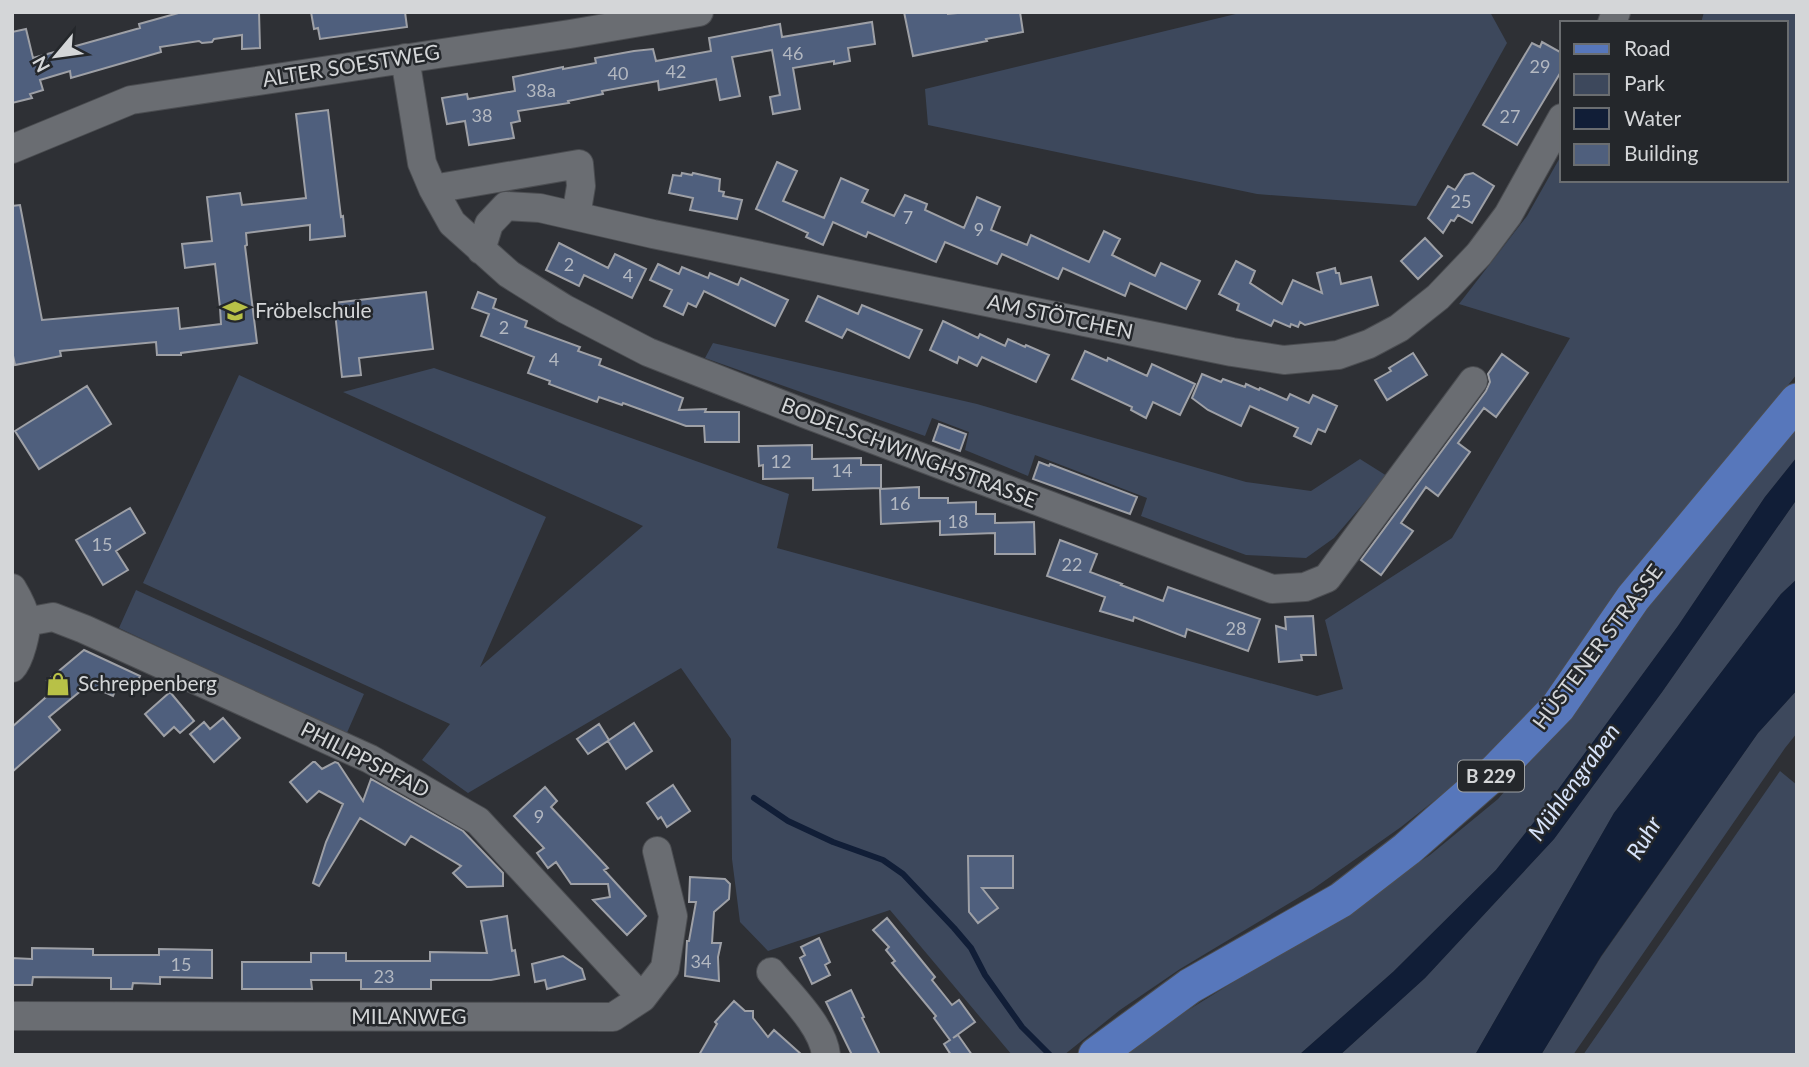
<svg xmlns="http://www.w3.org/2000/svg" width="1809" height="1067" viewBox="0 0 1809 1067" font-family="Lato,sans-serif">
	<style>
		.green { fill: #3d485c }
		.water { fill: #111e37 }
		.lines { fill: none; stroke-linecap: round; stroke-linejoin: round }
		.stream { stroke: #111e37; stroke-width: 6 }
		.building { fill: #4f5f7d; stroke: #9ea0a6; stroke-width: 2 }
		.minor-casing { stroke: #4b4d51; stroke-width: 30 }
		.major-casing { stroke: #4b4d51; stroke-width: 37 }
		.minor { stroke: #6a6d72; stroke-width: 28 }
		.major { stroke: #5777bb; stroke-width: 35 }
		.labels { text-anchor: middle; stroke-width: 5; stroke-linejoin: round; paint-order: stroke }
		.number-label { font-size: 18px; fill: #b3b8c1 }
		.shield { fill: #24272b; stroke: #9fa2a4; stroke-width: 2 }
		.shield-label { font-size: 19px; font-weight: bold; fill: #d4d6d8 }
		.street-label { font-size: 21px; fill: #d4d6d8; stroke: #24272b }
		.poi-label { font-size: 21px; fill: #d4d6d8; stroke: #24272b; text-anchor: start }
		.water-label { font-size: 23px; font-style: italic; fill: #d7e3fa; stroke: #24272b }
	</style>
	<rect width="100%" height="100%" fill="#2e3035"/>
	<path class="green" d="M1244 12H1490L1507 43 1416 206 1257 194 928 125 925 89Z
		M1704 12H1797V374L1622 590 1550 692 1492 755 1401 827 1313 889 1180 969 1120 1010 1064 1055H1012L890 910 768 951 740 922 732 859 731 739 681 668 468 793 422 760 450 724 143 583 239 375 546 517 480 667 643 526 343 392 434 368 789 494 777 548 1317 696 1343 689 1325 620 1452 538 1570 338 1459 304 1527 216 1562 154V180H1786V23H1701Z
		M713 343 977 404 1246 482 1311 491 1360 459 1387 476 1334 538 1306 558 1246 555 1141 516 1147 498 1035 455 1028 476 965 450 969 432 932 418 925 436 705 358Z
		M1797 418V457L1765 497 1678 626 1538 817 1496 870 1393 972 1299 1055H1125L1161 1027 1317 930 1430 855 1498 799 1568 718 1667 575Z
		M1797 499V579L1781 594 1614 813 1475 1055H1340L1425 978 1554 839 1662 692Z
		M136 590 364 694 346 735 119 628Z
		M1797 690V733L1785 748 1573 1055H1541L1601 957 1758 733Z
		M1780 771 1797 785V1055H1583Z"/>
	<path class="water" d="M1797 457V499L1662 692 1554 839 1425 978 1340 1055H1299L1393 972 1496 870 1538 817 1678 626 1765 497Z
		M1797 579V690L1758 733 1601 956 1541 1055H1475L1614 813 1781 594Z"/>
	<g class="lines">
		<path class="stream" d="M754 798 788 821 833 842 883 860 903 874 954 928 971 948 985 975 1022 1027 1050 1055"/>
	</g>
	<path class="building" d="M182 12H259L260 48 242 49V35L214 39 212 42 202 43 199 41 160 47 161 52 71 78 70 71 40 80 43 90 30 94 32 98 12 103V32L26 29 33 58 140 28 139 24Z
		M311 12H405L407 27 320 39 318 28 314 29Z
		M904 12H948V14L968 12H1020L1023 32 986 39 987 41 913 56Z
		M872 22 875 44 848 48 850 61 834 64V61L793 68 800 109 773 114 770 97 780 95 772 50 732 57 740 96 720 100 716 79 659 90 658 81 602 91 603 94 568 101 569 103 518 111 520 121 511 123 514 138 469 145 465 121 447 124 442 98 467 94 468 99 515 91 513 77 563 67V69L596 63 595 58 634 51 653 49 656 61 711 51 709 38 780 24 782 37Z
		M1542 42 1562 53V70L1517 145 1483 125 1532 43 1540 47Z
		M328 110 341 217 343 216 345 236 310 240V225L246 233 247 245 245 246 257 343 181 353V355H157L156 342 60 351 61 356 15 365 12 351V206L20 205 42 320 178 308 180 329 221 324 220 307 215 264 185 268 182 244 212 241 207 197 240 193 242 205 306 198 296 114Z
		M777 162 797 171 783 201 824 218 841 178 868 190 862 202 894 216 905 195 927 204 925 210 964 228 977 197 1000 207 991 230 1027 245 1031 235 1089 262 1104 231 1120 239 1112 255 1155 276 1161 263 1200 281 1186 309 1130 283 1125 296 1063 268 1058 279 1002 254 997 264 945 242 936 262 868 232 866 237 833 222 823 245 806 237 808 233 756 209Z
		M682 173 692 175 693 173 720 179 719 191 724 192 723 196 742 200 737 219 690 210 693 198 669 193 673 175 681 176Z
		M1473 173 1494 186 1472 223 1458 215 1454 221 1451 220 1443 233 1428 218 1448 186 1455 190 1465 175Z
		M1425 238 1442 256 1418 279 1401 261Z
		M559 243 608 268 615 254 646 269 632 298 584 275 579 286 546 270Z
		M1236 261 1255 271 1250 283 1282 304 1293 280 1322 293 1317 273 1335 268 1336 273H1339L1341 284 1371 277 1378 305 1305 325 1300 322 1298 327 1291 324 1290 327 1274 320 1271 326 1237 310 1239 304 1219 294Z
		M658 264 679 274 682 267 708 278 710 273 738 285 741 278 788 300 775 326 704 291 696 307 688 303 683 315 664 306 672 290 650 280Z
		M426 292 433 349 359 358 361 375 342 377 334 303Z
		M478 292 496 299 493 308 527 321 525 327 580 347 578 351 601 359 599 365 683 398 679 410 706 409 705 412H739V442H705L704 426H686L623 403 622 405 599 397 597 402 549 384 550 381 528 373 534 357 481 336 489 314 472 308Z
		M818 296 858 314 862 305 922 330 909 358 847 329 842 338 806 321Z
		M943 321 978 338 980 334 1005 346 1008 339 1025 347 1026 345 1049 355 1036 382 982 357 977 366 959 357 957 363 930 350Z
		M1085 351 1107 361 1108 358 1147 376 1152 364 1195 384 1180 415 1153 402 1146 418 1131 410 1132 407 1072 379Z
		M1413 353 1427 375 1387 400 1375 380 1391 371 1389 368Z
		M1502 354 1528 373 1496 417 1484 408 1458 443 1470 452 1438 496 1426 487 1401 523 1413 531 1381 575 1361 560 1486 391 1490 382 1488 374Z
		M1202 374 1221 382 1223 379 1245 387 1246 384 1259 390 1260 388 1287 400 1290 394 1309 403 1313 395 1337 406 1325 432 1318 429 1311 444 1294 436 1298 428 1250 406 1241 426 1208 410 1192 398Z
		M87 386 111 424 39 469 15 431Z
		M939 424 966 434 960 451 933 441Z
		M812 445V459L861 458V465H881V488L813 490V478L763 479V465L759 466 758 446Z
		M1039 462 1049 466 1050 464 1137 497 1130 514 1033 479Z
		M919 487V498H948V503L976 502V514H995V523L1034 522 1035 554H995V533L940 535V521L881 524 880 489Z
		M130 508 145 533 116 551 128 570 103 585 76 540Z
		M1060 540 1097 554 1090 572 1122 584 1121 585 1163 601 1168 587 1260 619 1248 651 1187 629 1185 637 1134 617 1133 621 1100 611 1105 597 1047 576Z
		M1313 616 1316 655H1301L1302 660 1279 662 1276 626 1286 629 1285 617Z
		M84 650 140 676 133 691 118 684 113 696 88 685 49 717 60 730 12 772V727L54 690 47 681Z
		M170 692 194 721 180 733 174 727 164 736 145 714Z
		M223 718 240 738 214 762 190 734 204 722 210 729Z
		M634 723 652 751 626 769 608 741 588 754 577 739 599 724 609 740Z
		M313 762H315L322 769 335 762 338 763 363 801 371 779 463 831 503 873V886L467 887 453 873 461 866 411 836 405 845 360 818 319 886 313 883 326 842 343 804 319 791 307 802 290 782Z
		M673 785 690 811 667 827 661 817 658 819 647 803Z
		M545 787 557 801 551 807 608 868 604 870 646 916 627 935 593 900 610 897 608 884H571L556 862 548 868 537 853 544 848 514 816Z
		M968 856H1013V888H982L998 908 978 923 969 912Z
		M690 877 725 879 730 884 729 899 714 912 712 943H721L718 957 719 981 685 976 687 941H689L696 902H689Z
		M507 916 512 951 515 950 519 975 491 980H431V989H361V980H311L312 989H242V962H311V953H346V961H430V952L487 953 481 921Z
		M887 918 935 977 932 980 952 1005 959 1000 975 1022 953 1038 958 1035 972 1055H951L944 1044 950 1040 934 1018 936 1016 892 963 895 961 886 950 889 947 873 930Z
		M819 938 830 962 825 965 830 975 812 984 800 958 805 955 801 947Z
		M32 948 93 949V955H159V949L212 950V978L160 977V984L133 983 132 989H111V978L33 977 32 985H12V958L32 959Z
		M563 956 582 969 585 979 547 989 545 980 535 982 532 964Z
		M851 990 864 1017 862 1018 880 1055H852L826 1002Z
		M734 1001 745 1011H753V1018L768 1037 774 1030 802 1055H699L717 1024 715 1022Z"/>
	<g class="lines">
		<g class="minor-casing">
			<path id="minor" d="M1612 23 1616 12
				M405 58 422 163 433 189 452 223 509 274 565 309 648 352 806 414 1272 589 1305 587 1327 578 1473 381
				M12 149 131 100 570 34 699 12
				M433 189 579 164 581 186 576 216
				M481 250 489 224 506 206 540 208 653 234 1232 352 1284 360 1338 355 1369 344 1399 328 1438 297 1479 254 1508 215 1562 118
				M12 588C18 598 24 609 26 620 27 631 20 660 12 668
				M26 622 53 617 84 629 370 759 478 821 642 998
				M771 972C789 994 823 1026 826 1055
				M12 1016 613 1017 642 998 665 968 673 916 657 851"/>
		</g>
		<g class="major-casing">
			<path id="major" d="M1096 1055 1190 986 1341 900 1407 849 1496 771 1558 707 1633 598 1797 401"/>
		</g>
		<use href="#minor" class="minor"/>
		<use href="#major" class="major"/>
	</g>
	<defs>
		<g id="school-bare" transform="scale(1.89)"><path d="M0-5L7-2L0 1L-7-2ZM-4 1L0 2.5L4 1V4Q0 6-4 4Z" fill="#b8c147" stroke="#24272b" stroke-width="2.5" paint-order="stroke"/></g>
		<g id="shop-bare" transform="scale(1.89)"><path d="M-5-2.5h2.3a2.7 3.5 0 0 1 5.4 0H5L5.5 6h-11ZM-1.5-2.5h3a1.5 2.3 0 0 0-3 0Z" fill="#b8c147" stroke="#24272b" stroke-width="2.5" paint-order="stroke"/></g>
	</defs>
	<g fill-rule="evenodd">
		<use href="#school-bare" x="235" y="311"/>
		<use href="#shop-bare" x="58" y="684"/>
	</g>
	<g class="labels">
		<g class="number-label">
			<text x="793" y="60">46</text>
			<text x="1540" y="73">29</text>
			<text x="676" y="78">42</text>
			<text x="618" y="80">40</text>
			<text x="541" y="97">38a</text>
			<text x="482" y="122">38</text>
			<text x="1510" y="123">27</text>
			<text x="1461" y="208">25</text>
			<text x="908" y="224">7</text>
			<text x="979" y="236">9</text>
			<text x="569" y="271">2</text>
			<text x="628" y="282">4</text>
			<text x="504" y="334">2</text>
			<text x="554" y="366">4</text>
			<text x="781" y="468">12</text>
			<text x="842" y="477">14</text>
			<text x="900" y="510">16</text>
			<text x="958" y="528">18</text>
			<text x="102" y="551">15</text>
			<text x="1072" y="571">22</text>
			<text x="1236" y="635">28</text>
			<text x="539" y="823">9</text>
			<text x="701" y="968">34</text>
			<text x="181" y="971">15</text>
			<text x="384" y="983">23</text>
		</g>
		<rect class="shield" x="1458" y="760.5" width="66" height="31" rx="5"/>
		<g class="shield-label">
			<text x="1491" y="783">B 229</text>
		</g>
		<g class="street-label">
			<text transform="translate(351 66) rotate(-9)" y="7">ALTER SOESTWEG</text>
			<text transform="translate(1060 317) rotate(12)" y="7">AM STÖTCHEN</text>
			<text transform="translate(909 453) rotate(21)" y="7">BODELSCHWINGHSTRASSE</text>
			<text transform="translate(1598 647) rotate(-53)" y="7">HÜSTENER STRASSE</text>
			<text transform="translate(365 760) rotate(27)" y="7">PHILIPPSPFAD</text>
			<text x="409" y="1024">MILANWEG</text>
		</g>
		<g class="poi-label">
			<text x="255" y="318">Fröbelschule</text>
			<text x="78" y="691">Schreppenberg</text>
		</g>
		<g class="water-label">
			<text transform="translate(1574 782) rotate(-54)" y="8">Mühlengraben</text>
			<text transform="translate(1644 838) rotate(-59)" y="8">Ruhr</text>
		</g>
	</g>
	<rect width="1809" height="1067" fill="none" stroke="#d4d6d8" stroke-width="28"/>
	<rect x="1560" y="21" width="228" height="161" fill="#24272b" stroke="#6a6d70" stroke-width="2"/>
	<rect x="1574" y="44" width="35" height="10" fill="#5777bb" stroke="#6a6d70" stroke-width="2"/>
	<text x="1624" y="56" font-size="21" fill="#d4d6d8">Road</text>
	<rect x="1574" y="74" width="35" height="21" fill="#3d485c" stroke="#6a6d70" stroke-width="2"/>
	<text x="1624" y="91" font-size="21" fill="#d4d6d8">Park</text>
	<rect x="1574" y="108" width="35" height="21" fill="#111e37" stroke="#6a6d70" stroke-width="2"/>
	<text x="1624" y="126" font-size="21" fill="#d4d6d8">Water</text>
	<rect x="1574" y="144" width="35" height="21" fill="#4f5f7d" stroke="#6a6d70" stroke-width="2"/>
	<text x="1624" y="161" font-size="21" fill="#d4d6d8">Building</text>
	<g transform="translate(56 56) rotate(241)" stroke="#24272b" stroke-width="5" paint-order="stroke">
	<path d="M0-5L12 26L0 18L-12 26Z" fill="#d4d6d8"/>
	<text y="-10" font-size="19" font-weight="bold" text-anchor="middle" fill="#d4d6d8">N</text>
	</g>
</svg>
